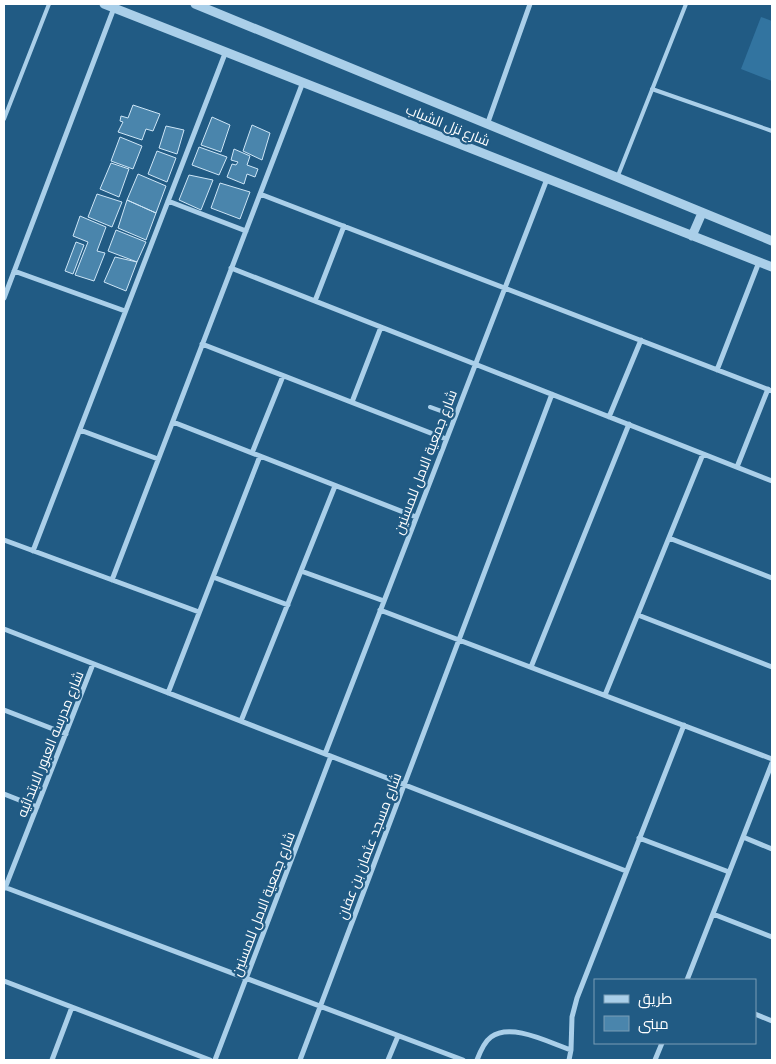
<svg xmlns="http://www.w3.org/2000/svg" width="776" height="1064" viewBox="0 0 776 1064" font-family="'PT Sans Narrow',Cairo,sans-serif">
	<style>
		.garden { fill: #3274a0 }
		.building { fill: #4a85ac; stroke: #cee6f7 }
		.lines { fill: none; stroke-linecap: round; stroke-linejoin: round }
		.service { stroke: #aacfe9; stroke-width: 4 }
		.minor { stroke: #aacfe9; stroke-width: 5 }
		.tertiary { stroke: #aacfe9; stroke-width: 9 }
		.labels { text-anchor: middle; stroke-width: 4.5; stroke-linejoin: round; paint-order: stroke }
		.street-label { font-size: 14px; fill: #fff; stroke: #215b84 }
	</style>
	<rect width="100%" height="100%" fill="#215b84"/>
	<path class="garden" d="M761 17 772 21V81L741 69Z"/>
	<path class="building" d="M133 105 160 114 153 131 146 129 142 140 118 132 123 122 120 121 121 116 128 118Z
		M212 117 230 125 221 152 201 145Z
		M252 125 270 133 262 160 243 151Z
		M166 126 184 130 177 154 159 148Z
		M120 137 142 146 133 169 111 161Z
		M199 147 227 157 219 175 192 165Z
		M234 149 250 156 247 165 258 169 255 177 247 174 244 184 227 177 232 164 236 165 238 162 231 160Z
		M157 151 176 158 167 182 148 174Z
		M111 163 129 169 119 197 100 189Z
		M138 174 166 186 156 213 127 200Z
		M189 175 213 180 201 210 179 200Z
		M220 183 250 192 240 219 211 208Z
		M97 194 122 202 112 227 88 217Z
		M127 200 156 213 146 240 118 228Z
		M80 216 106 227 97 251 105 253 94 281 75 275 88 242 73 236Z
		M116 230 146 242 137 262 108 251Z
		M76 242 84 245 73 274 65 271Z
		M115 257 137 262 126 291 104 282Z"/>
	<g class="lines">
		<path class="service" d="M652 89 772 131
			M4 119 49 4
			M617 178 686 4
			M430 407 455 416"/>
		<path class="minor" d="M487 125 530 4
			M260 194 772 391
			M168 201 246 231
			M231 268 772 481
			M14 271 125 311
			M4 298 114 8
			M315 301 344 226
			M202 344 446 439
			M717 370 759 262
			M352 402 381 327
			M609 417 641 340
			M173 422 416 517
			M80 430 158 459
			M252 453 283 376
			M737 467 768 389
			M669 538 772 578
			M4 540 199 612
			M33 551 226 51
			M301 571 384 601
			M213 577 288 605
			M112 580 303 82
			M380 610 772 759
			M638 615 772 667
			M4 629 626 871
			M531 667 629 424
			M168 693 260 456
			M605 695 703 454
			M4 710 66 734
			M241 721 335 486
			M325 754 547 179
			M4 794 37 807
			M743 837 772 849
			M639 838 729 872
			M4 887 463 1060
			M5 888 93 664
			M713 914 772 937
			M687 980 772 763
			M4 981 210 1060
			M755 1014 772 1021
			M52 1060 72 1007
			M215 1060 331 756
			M300 1060 552 394
			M388 1060 398 1036
			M477 1060C480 1052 484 1042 491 1037 511 1022 550 1043 571 1050
			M569 1060 571 1050 572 1017 577 998 684 725
			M655 1060 662 1043"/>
		<path class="tertiary" d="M104 4 772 267
			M195 4 772 241
			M692 236 702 213"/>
	</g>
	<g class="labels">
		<g class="street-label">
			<text transform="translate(448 125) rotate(22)" y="5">شارع نزل الشباب</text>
			<text transform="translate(425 462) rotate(-69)" y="5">شارع جمعية الامل للمسنين</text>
			<text transform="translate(50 744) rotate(-68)" y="5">شارع مدرسه العبور الابتدائيه</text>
			<text transform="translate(369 846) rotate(-69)" y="5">شارع مسجد عثمان بن عفان</text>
			<text transform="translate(263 904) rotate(-69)" y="5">شارع جمعية الامل للمسنين</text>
		</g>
	</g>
	<rect width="776" height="1064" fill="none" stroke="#ffffff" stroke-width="10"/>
	<rect x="594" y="979" width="162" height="65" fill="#215b84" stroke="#7a9db5"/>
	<rect x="604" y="995" width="25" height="8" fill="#aacfe9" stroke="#7a9db5"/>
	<text x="638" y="1004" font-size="15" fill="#ffffff">طريق</text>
	<rect x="604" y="1016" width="25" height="15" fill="#4a85ac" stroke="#7a9db5"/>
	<text x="638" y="1029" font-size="15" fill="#ffffff">مبنى</text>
</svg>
